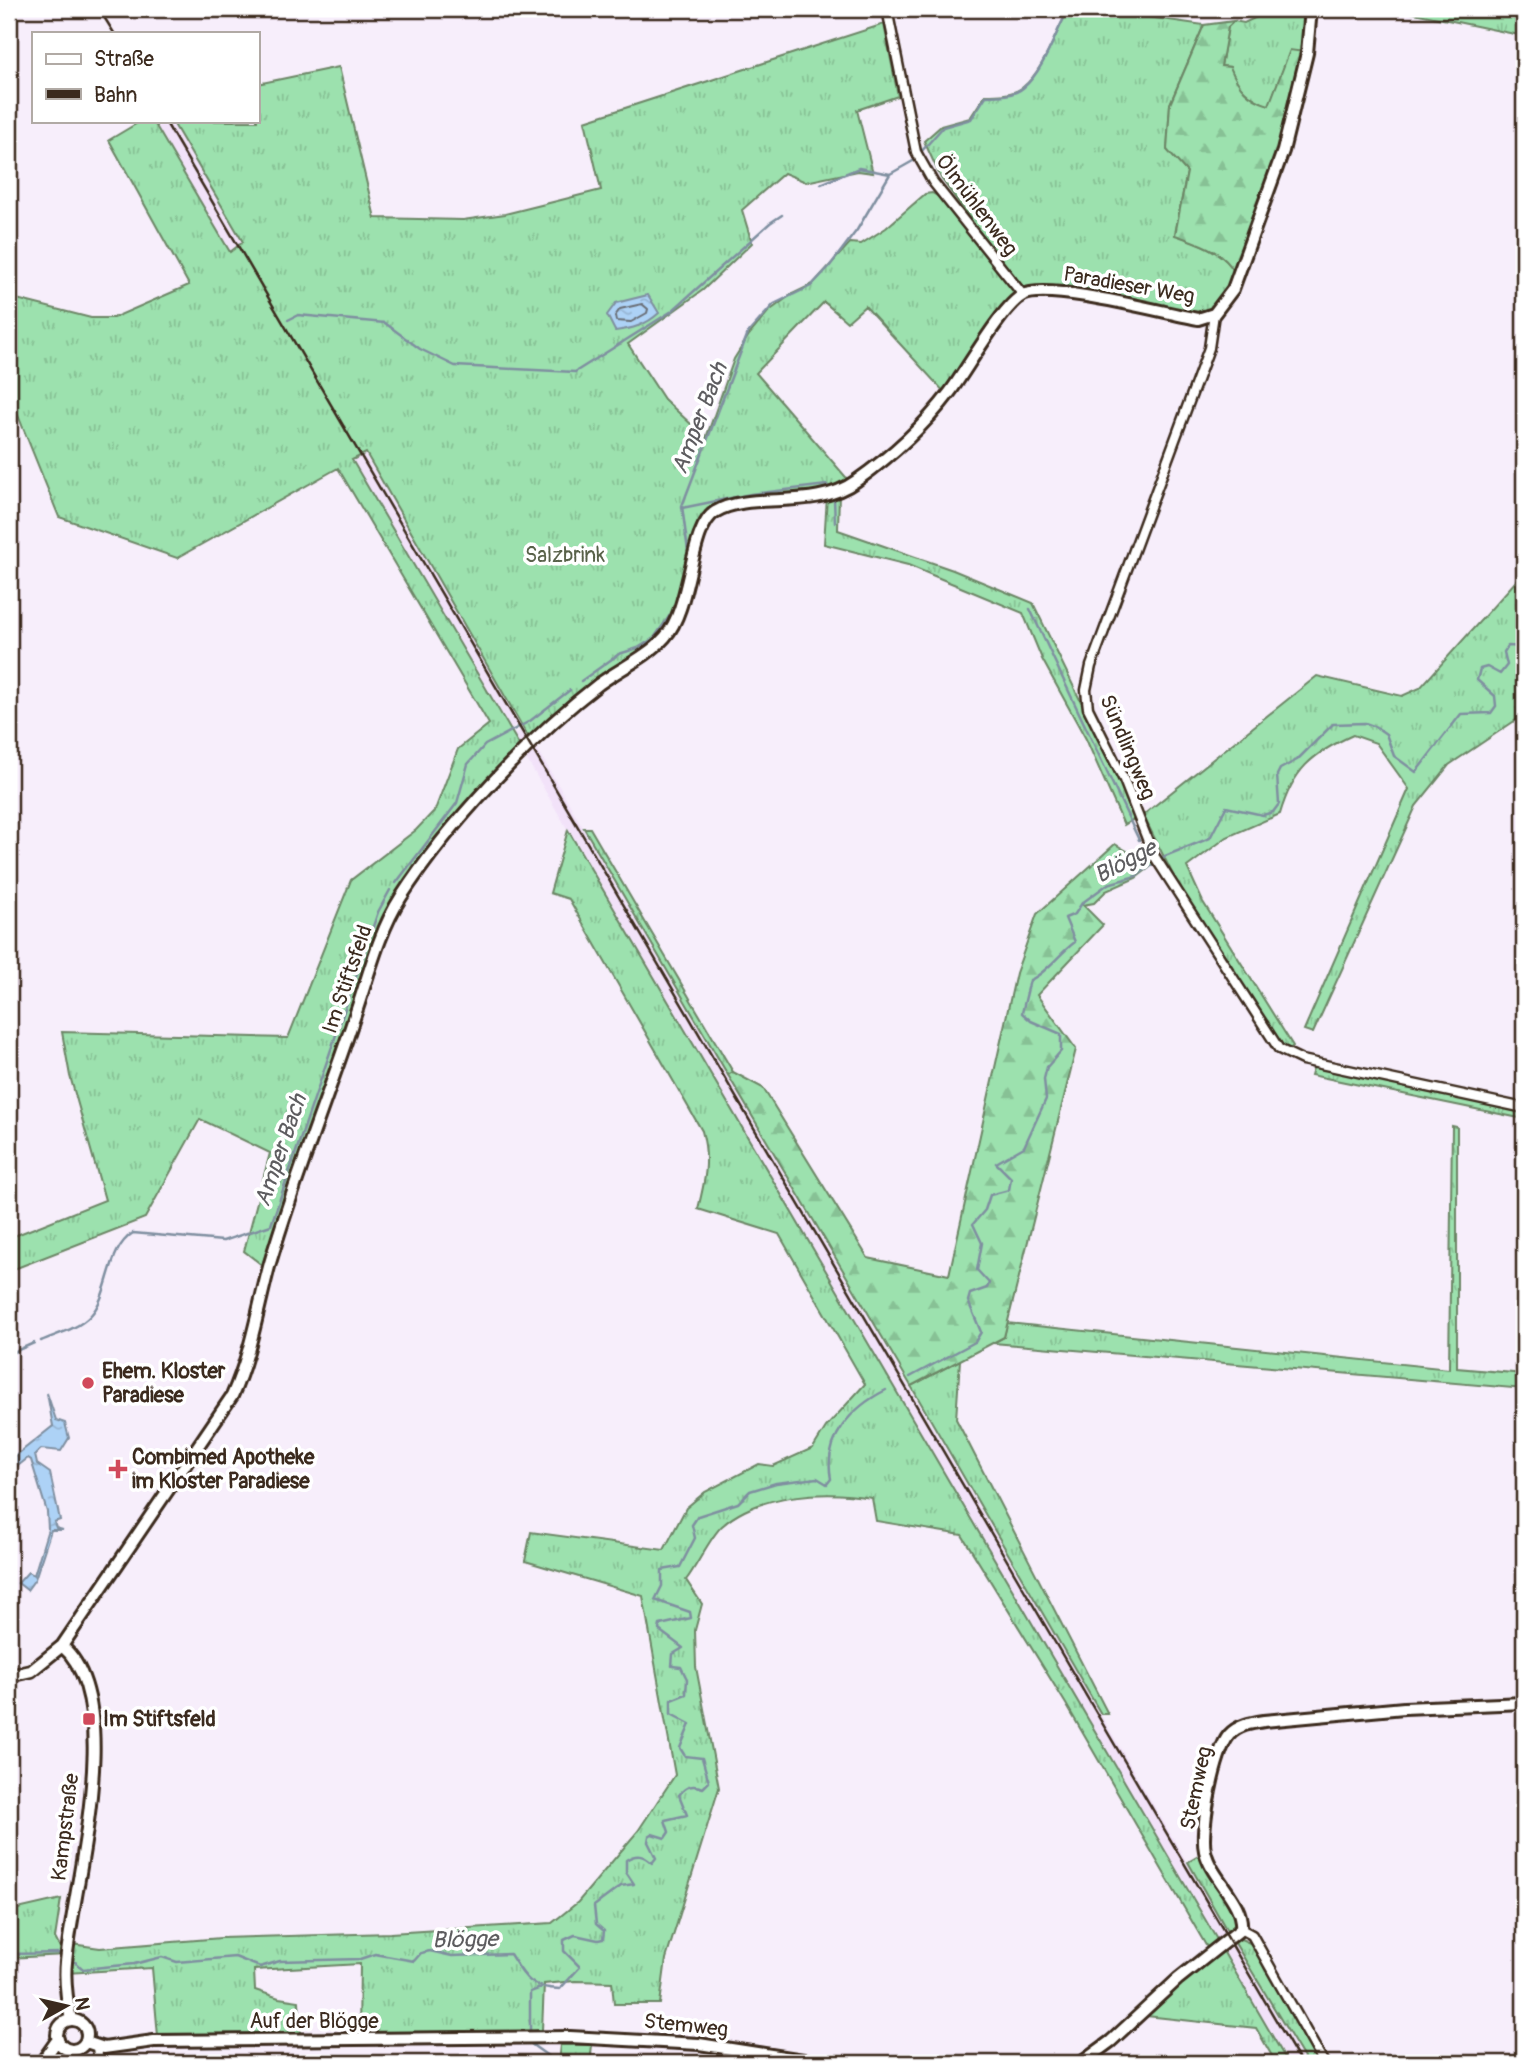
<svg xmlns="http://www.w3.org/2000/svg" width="1533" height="2072" viewBox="0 0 1533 2072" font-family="Pangolin,sans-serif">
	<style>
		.built { fill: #f2e2f9 }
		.grass { fill: url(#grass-tufts); stroke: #6c8666; stroke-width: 2 }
		.forest { fill: url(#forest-firs); stroke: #6c8666; stroke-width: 2 }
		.water { fill: url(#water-ripples); stroke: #7f8fa0; stroke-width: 2 }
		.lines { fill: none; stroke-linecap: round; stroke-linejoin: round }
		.shore { stroke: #696d74; stroke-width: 2 }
		.stream { stroke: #7f8fa0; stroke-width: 2.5 }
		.street-casing { stroke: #3b2a1e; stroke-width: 13 }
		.secondary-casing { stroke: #3b2a1e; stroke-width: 16 }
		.street { stroke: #fff; stroke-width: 8 }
		.secondary { stroke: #fff; stroke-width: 10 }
		.rail { stroke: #3b2a1e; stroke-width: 2.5 }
		.poi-dot { fill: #d1495b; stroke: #fff; stroke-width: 2.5 }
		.labels { text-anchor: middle; stroke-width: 7; stroke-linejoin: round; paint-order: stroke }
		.street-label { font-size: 21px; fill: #3b2a1e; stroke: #fff }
		.park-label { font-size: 21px; fill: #586149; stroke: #fff }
		.poi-label { font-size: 21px; font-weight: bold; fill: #3b2a1e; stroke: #fff; text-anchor: start }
		.water-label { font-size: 23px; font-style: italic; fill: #5d5c5f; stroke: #fff }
	</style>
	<defs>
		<pattern id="grass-tufts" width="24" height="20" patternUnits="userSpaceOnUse" patternTransform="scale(1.75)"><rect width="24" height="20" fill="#9ce1ae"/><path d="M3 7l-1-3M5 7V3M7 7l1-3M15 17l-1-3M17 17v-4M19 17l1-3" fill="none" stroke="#87c195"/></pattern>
		<pattern id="forest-firs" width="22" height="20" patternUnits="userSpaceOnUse" patternTransform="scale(1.75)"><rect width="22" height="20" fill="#9ce1ae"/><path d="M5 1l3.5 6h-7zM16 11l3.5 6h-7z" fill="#87c195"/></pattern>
		<pattern id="water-ripples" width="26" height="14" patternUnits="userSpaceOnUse" patternTransform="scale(1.75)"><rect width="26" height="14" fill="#add2f6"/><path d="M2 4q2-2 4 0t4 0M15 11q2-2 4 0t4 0" fill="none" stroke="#96b4d2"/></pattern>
	</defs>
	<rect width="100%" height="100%" fill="#f7eefb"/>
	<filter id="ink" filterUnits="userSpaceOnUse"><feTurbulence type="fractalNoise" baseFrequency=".0143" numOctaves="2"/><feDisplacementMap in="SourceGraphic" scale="14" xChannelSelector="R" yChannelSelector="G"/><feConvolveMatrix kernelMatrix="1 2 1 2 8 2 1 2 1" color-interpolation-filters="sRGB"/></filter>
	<g filter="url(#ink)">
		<path class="built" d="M153 121H172L521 722 509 729Z
			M525 728 1230 1936 1307 2063H1288L1077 1703 526 758 513 735Z"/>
		<path class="grass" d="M1069 9H1141L1140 16 1204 25 1170 104 1167 150 1187 172 1175 234C1200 244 1223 250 1236 274 1229 293 1218 310 1198 316L1024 293 941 178 924 141 941 126 970 118 985 95C997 95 1013 95 1023 87 1045 69 1055 32 1069 9Z
			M1274 9H1309L1304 52 1290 51 1269 106C1248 97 1238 88 1230 67L1221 66 1228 26 1234 21 1244 23Z
			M1395 9H1524V36Z
			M884 24 898 96 857 110 873 173 858 171 806 182 784 173 742 210 752 243 703 290 628 344 664 399 706 438 734 359 749 335 768 312 792 294 813 284 850 243 861 244 886 228 925 194 932 193 941 198 1020 295 946 394 865 306 847 322 824 302 756 373 851 483 814 495 711 512 683 597 661 645 530 740 366 453 352 460 521 748C470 801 420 854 382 917L262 1265 244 1251 270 1153 200 1119 145 1218 9 1271V1238L105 1200 70 1076 62 1032 288 1038 351 880 416 830 435 810 458 749 489 724 338 468 177 558 59 517 9 393V297L91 318H113L189 285 109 140 141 121H153L230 252 243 242 172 121H257V84L339 67 375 218 463 220 505 214 601 190 585 121Z
			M839 494 838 530 953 570 1033 603 1137 817 1124 825 1086 739 1042 659 1023 613 908 565 824 544 827 496Z
			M1524 572V722L1516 720 1449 765 1416 806 1313 1033 1304 1030 1409 789 1376 743 1353 735C1311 754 1293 770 1280 814L1227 837 1187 867 1203 902 1293 1046 1287 1052 1276 1042 1188 905 1143 815 1317 676 1402 696 1420 688Z
			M584 828H590L733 1072 728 1075Z
			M568 830 1219 1943 1208 1949 1066 1704 962 1535 876 1521 872 1498C826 1490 759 1493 722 1526 710 1537 697 1566 686 1580L702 1604 695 1630 696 1667 719 1788 666 1959 660 2004H614L612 1982 575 1981 544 1984 542 2030 501 2035H359L360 1964 254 1970 255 1990 279 1998 299 2001 301 2035 158 2036 152 1968 67 1973 71 1944 100 1948 221 1938 390 1933 552 1923 578 1902 638 1831 675 1775 643 1596 525 1561 531 1532 664 1550 686 1508 705 1492 759 1464 773 1466 813 1448 826 1427 865 1384 779 1234 698 1209C705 1181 710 1160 702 1131L569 899 550 893Z
			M1314 1065 1524 1110V1119L1311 1075Z
			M1452 1126 1457 1127V1368L1524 1374V1389L993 1343 1004 1337 1007 1323 1449 1369Z
			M960 1360 956 1419 1108 1714H1101L911 1386Z
			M1200 1855 1235 1917 1236 1926 1230 1936 1188 1862Z
			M61 1899 55 1938 64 1955 9 1958V1911Z
			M1241 1939 1252 1944 1319 2063H1307L1235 1943Z
			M1223 1951 1288 2063H1276L1256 2028 1146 2016 1183 1980Z
			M560 2045H592L590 2063H558Z"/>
		<path class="forest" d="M1234 21 1228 27 1221 66 1230 67C1238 87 1248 99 1269 105L1290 50 1304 52 1281 151 1236 274C1223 250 1200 244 1175 235L1187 172 1167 150 1170 104 1204 25Z
			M1115 844 1134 855 1157 862 1136 878 1106 891 1094 903 1083 905 1103 925 1037 995 1076 1049 1004 1337 911 1386 728 1075 733 1072 763 1088 868 1258 949 1275 1016 973 1037 914Z"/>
		<path class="water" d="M648 295 659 313C646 325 632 329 615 331L607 315 616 303Z
			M47 1393 56 1420 65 1423 69 1438 61 1451 41 1449 35 1455 37 1464 50 1473 60 1520 54 1522 56 1528 63 1530H51L35 1579 27 1590 18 1583 28 1572 34 1575 48 1529 47 1512 31 1460 28 1458 9 1473V1461L53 1426Z"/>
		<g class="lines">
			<path class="shore" d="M642 304 648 309 647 313 631 322 616 321 615 316 620 309Z"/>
			<path class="stream" d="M821 184 859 168 890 174 913 161 943 127 971 119 986 96C998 96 1014 96 1024 87 1045 69 1055 32 1069 9
				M288 320 298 315 385 323 420 349 455 366 575 372 672 311 770 223 782 215
				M834 499 835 523
				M682 508 751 494 827 485 829 489
				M681 588 688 551 682 506 748 333 774 304 811 286 829 267 857 230 890 174
				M1030 609 1139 840
				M581 681 619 654 638 648 654 638 673 611
				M396 883 457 803 468 764 485 745 530 721 570 690
				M41 1341C57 1334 78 1329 90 1316 111 1294 106 1250 133 1233L223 1241 271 1225 378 912 390 890
				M9 1354 34 1343
				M910 1377 975 1342 981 1332 968 1301 970 1294 987 1288 989 1283 977 1270 982 1243 973 1224 985 1210 990 1195 1009 1190 1011 1178 996 1163 1024 1147 1046 1099 1044 1079 1047 1067 1061 1051V1034L1031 1021 1022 1013 1030 980C1046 973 1059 954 1075 942L1065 918 1075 914 1082 903 1108 884 1136 876 1165 856 1210 838 1226 807 1263 815 1273 812 1279 804 1277 775 1280 769 1297 760 1333 724 1365 723 1376 727 1386 734 1394 756 1416 772 1461 714 1491 713 1496 706 1495 696 1477 680 1480 669 1487 667 1500 674 1507 665 1504 652 1508 646 1524 647
				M9 1954 60 1953
				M72 1959 83 1969 134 1964 162 1957 177 1962 235 1957 260 1967 280 1961 360 1959 375 1954 414 1961 421 1953 430 1951 452 1956 510 1954C526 1979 529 1988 560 1989L580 1967 564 1951V1940L575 1935 598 1940 603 1939 604 1931 596 1924 594 1906 621 1886 634 1884 626 1872V1860C637 1853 643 1855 652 1863L656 1858 648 1842 649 1836 652 1834 665 1838 669 1832 665 1820 687 1815 679 1795C686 1786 692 1784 703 1788L709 1782 702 1758 685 1756 680 1748 690 1724 671 1714V1700L686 1694 687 1679 681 1667 672 1666 673 1654 683 1648 659 1630 660 1625 691 1618 690 1612 655 1600 662 1586V1570L680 1567 695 1538 692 1525 698 1516 738 1503 750 1491 776 1483 817 1478 827 1484 831 1479C823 1438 852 1407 886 1390
				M530 2030V1992L541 1988
				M531 2044 552 2059 553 2063"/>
			<g class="street-casing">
				<path id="street" d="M887 9 916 152 933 182 1023 295
					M1214 314 1209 348 1091 666 1086 690 1088 708 1124 780 1153 854 1279 1049 1302 1060 1524 1108
					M1241 1929 1252 1935 1324 2063
					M97 2047 99 2063"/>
			</g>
			<g class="secondary-casing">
				<path id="secondary" d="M62 1646C127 1701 73 1885 66 1962 64 1981 67 2001 71 2020
					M9 1676 31 1671 62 1646 232 1396C251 1354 258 1307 270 1263 294 1181 327 1099 354 1018 368 978 378 933 401 897 448 824 530 737 599 684 621 668 647 657 665 637 692 607 689 528 715 512 751 490 814 512 856 481 890 457 925 425 950 392 966 371 1002 306 1023 295 1049 282 1165 313 1198 319L1214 314 1233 289 1283 151 1307 53 1311 9
					M57 2035a15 15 0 1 1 30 0a15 15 0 1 1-30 0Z
					M86 2042 104 2048 154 2041 570 2037 699 2044 823 2063
					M41 2063 58 2039
					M1081 2063 1111 2041 1178 1979 1241 1929C1244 1901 1211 1879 1205 1851 1200 1830 1215 1751 1229 1735 1238 1725 1251 1723 1264 1721L1404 1708 1524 1703"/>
			</g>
			<use href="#street" class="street"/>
			<use href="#secondary" class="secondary"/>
			<path class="rail" d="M99 9 114 33
				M165 121 1301 2063"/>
		</g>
	</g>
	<g class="poi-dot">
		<circle cx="88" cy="1383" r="7"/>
		<path d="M114.5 1458.5h7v7h7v7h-7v7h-7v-7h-7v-7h7z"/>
		<rect x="82" y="1712" width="14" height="14" rx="3.5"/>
	</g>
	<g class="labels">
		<g class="street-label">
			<text transform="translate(977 205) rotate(53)" y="7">Ölmühlenweg</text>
			<text transform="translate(1129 285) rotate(10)" y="7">Paradieser Weg</text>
			<text transform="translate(1128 747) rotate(67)" y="7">Sündlingweg</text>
			<text transform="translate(347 979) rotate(-71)" y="7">Im Stiftsfeld</text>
			<text transform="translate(1196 1788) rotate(-78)" y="7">Stemweg</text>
			<text transform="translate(65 1827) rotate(-83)" y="7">Kampstraße</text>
			<text x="314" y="2028">Auf der Blögge</text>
			<text transform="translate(686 2025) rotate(6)" y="7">Stemweg</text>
		</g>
		<g class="park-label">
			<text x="565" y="562">Salzbrink</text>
		</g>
		<g class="poi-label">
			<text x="102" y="1378">Ehem. Kloster<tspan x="102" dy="24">Paradiese</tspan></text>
			<text x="132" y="1464">Combimed Apotheke<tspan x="132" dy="24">im Kloster Paradiese</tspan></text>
			<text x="103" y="1726">Im Stiftsfeld</text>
		</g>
		<g class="water-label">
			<text transform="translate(699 418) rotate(-69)" y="8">Amper Bach</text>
			<text transform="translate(1125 861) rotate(-28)" y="8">Blögge</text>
			<text transform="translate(280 1150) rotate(-71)" y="8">Amper Bach</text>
			<text transform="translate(465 1939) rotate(-1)" y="8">Blögge</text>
		</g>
	</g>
	<rect width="1533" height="2072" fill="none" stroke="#fff" stroke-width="35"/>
	<rect x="18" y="18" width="1498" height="2037" fill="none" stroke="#3b2a1e" stroke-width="2.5" filter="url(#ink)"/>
	<rect x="32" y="32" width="228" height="91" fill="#ffffff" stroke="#b1aaa5" stroke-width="2"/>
	<rect x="46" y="54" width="35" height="10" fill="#ffffff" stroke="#b1aaa5" stroke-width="2"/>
	<text x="94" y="66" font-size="21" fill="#3b2a1e">Straße</text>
	<rect x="46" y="89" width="35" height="10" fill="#3b2a1e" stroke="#b1aaa5" stroke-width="2"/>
	<text x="94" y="102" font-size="21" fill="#3b2a1e">Bahn</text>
	<g transform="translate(66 2006) rotate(82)" stroke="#ffffff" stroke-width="5" paint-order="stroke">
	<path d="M0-5L12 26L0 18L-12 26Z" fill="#3b2a1e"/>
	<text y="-10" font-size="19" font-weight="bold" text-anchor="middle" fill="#3b2a1e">N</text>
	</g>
</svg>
